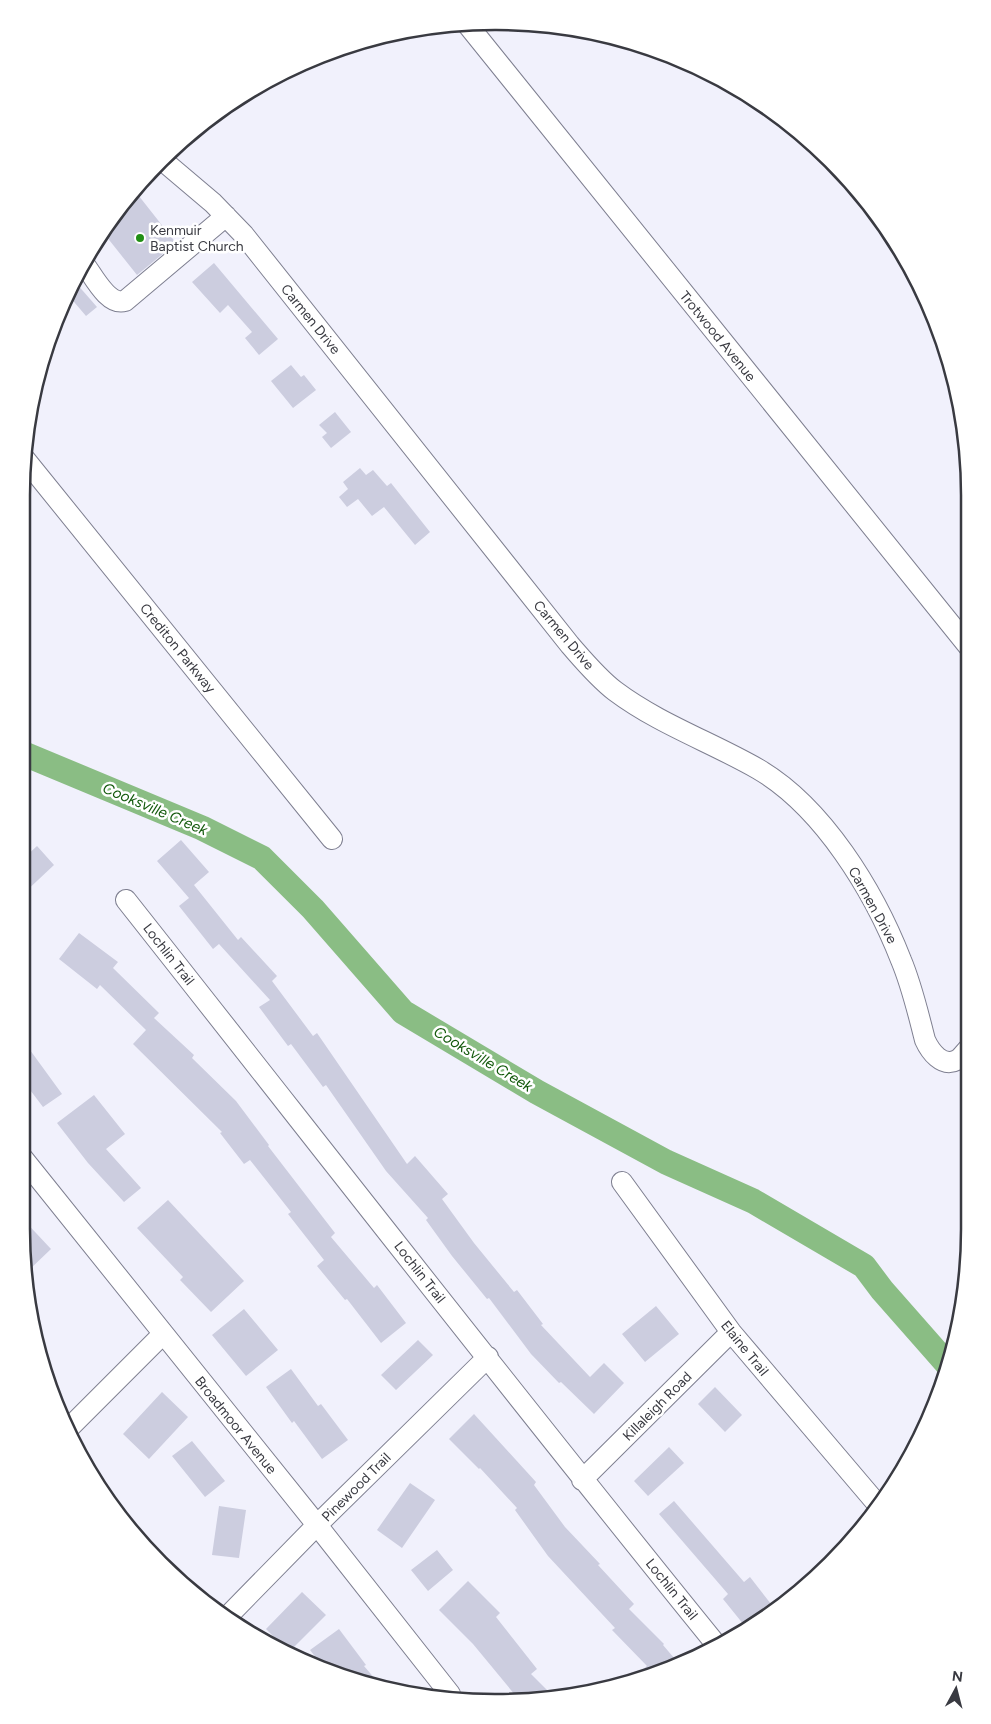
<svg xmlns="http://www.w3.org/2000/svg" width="991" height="1724" viewBox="0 0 991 1724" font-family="Figtree,sans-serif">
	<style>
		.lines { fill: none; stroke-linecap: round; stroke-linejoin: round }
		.river { stroke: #8abd84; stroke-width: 25 }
		.building { fill: #cccddf }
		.minor-casing { stroke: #7e7f90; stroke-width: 22 }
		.minor { stroke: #fff; stroke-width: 20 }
		.poi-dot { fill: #218f15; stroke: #fff; stroke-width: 2 }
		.labels { text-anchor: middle; stroke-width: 5; stroke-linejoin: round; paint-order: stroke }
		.poi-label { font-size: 14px; fill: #393a41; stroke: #fff; text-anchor: start }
		.street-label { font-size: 14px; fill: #393a41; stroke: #fff }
		.water-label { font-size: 15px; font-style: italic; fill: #12590b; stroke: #fff }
		.rim { fill: none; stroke: #393a41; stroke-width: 2.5 }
	</style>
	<rect width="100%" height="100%" fill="#f1f1fc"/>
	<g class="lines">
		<path class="river" d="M22 753 202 828 262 858 313 909 403 1012 537 1092 666 1162 753 1201 864 1266 882 1290 948 1365"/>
	</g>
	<path class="building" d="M135 191 176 243 137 275 102 231Z
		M214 263 278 339 259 355 245 338 252 332 228 305 220 313 192 282Z
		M76 283 97 307 86 316 69 296Z
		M291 365 301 377 304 375 316 390 293 408 271 381Z
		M335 412 351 432 331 448 322 437 327 433 319 425Z
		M360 468 366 475 373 470 387 486 391 483 430 532 415 545 384 507 372 516 358 499 347 507 339 497 348 489 343 482Z
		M181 840 209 872 194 885 238 940 241 937 277 976 272 981 313 1036 317 1033 407 1164 415 1156 448 1194 442 1199 474 1243 514 1292 517 1290 543 1324 541 1325 590 1377 604 1363 624 1383 594 1414 561 1382 559 1383 531 1354 489 1298 487 1299 452 1256 426 1220 428 1218 386 1171 326 1085 323 1087 291 1044 288 1046 259 1007 270 1000 219 944 213 949 179 906 189 898 157 861Z
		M37 846 54 865 22 895V860Z
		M79 933 118 962 113 968 159 1013 154 1018 194 1055 192 1058 236 1101 269 1145 268 1146 335 1233 331 1237 374 1288 377 1285 406 1323 381 1343 347 1299 345 1300 317 1266 324 1260 288 1214 291 1212 250 1160 244 1164 220 1133 222 1132 133 1044 146 1030 100 985 97 989 59 959Z
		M22 1039 62 1094 43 1107 21 1078Z
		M94 1095 125 1134 106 1149 141 1188 124 1202 88 1163 57 1123Z
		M168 1200 244 1281 211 1312 180 1280 183 1277 137 1228Z
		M21 1217 51 1249 28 1271 21 1228Z
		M656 1306 679 1334 645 1362 622 1334Z
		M244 1309 278 1350 246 1376 212 1335Z
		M418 1340 433 1355 396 1390 381 1375Z
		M291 1369 318 1406 321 1404 348 1440 322 1459 294 1421 292 1423 266 1387Z
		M715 1387 742 1415 725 1432 698 1404Z
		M162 1392 188 1417 149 1459 123 1434Z
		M474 1414 536 1482 534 1485 565 1527 600 1564 598 1565 634 1604 629 1609 664 1644 663 1645 680 1665 634 1677 647 1666 612 1630 615 1628 548 1556 515 1510 517 1508 480 1468 479 1469 449 1439Z
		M192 1441 225 1481 205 1497 172 1456Z
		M669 1447 684 1463 648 1496 634 1481Z
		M410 1483 435 1500 402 1548 377 1530Z
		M674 1501 744 1582 750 1577 771 1604 744 1625 723 1599 728 1594 659 1514Z
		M219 1506 246 1510 239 1558 212 1555Z
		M437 1550 453 1570 428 1591 411 1570Z
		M468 1581 500 1613 496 1617 537 1669 531 1674 553 1696 526 1702 520 1701 473 1644 439 1610Z
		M302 1592 326 1615 291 1650 283 1646 266 1629Z
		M339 1629 366 1665 364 1666 382 1687H372L320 1663 310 1650Z"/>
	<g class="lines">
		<g class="minor-casing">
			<path id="minor" d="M467 24 969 647
				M161 159 213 203 244 235 570 645C584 661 598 678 615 691 659 724 711 742 758 769 823 807 874 891 901 960 912 986 918 1013 925 1040 930 1051 942 1068 957 1060 961 1058 965 1052 969 1048
				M85 265C94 277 108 306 125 301L226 216
				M24 458 332 839
				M126 900C322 1148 516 1398 715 1643
				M21 1156 317 1525 450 1694
				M622 1182 731 1332 878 1505
				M71 1426 163 1334
				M582 1480 731 1332
				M226 1618 317 1525 488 1357"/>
		</g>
		<use href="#minor" class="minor"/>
	</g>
	<circle class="poi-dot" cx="140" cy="238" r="5"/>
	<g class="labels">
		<g class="poi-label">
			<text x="150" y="235">Kenmuir<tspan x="150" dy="16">Baptist Church</tspan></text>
		</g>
		<g class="street-label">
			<text transform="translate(311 319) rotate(51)" y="5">Carmen Drive</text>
			<text transform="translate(718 336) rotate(51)" y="5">Trotwood Avenue</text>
			<text transform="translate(564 635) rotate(50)" y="5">Carmen Drive</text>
			<text transform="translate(178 648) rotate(51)" y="5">Crediton Parkway</text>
			<text transform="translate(873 905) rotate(61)" y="5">Carmen Drive</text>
			<text transform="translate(169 954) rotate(52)" y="5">Lochlin Trail</text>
			<text transform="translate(420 1272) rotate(52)" y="5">Lochlin Trail</text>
			<text transform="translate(745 1348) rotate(51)" y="5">Elaine Trail</text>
			<text transform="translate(657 1406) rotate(-45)" y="5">Killaleigh Road</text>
			<text transform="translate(236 1425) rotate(51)" y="5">Broadmoor Avenue</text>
			<text transform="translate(356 1487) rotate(-45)" y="5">Pinewood Trail</text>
			<text transform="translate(672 1589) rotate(51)" y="5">Lochlin Trail</text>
		</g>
		<g class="water-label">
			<text transform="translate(155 809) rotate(23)" y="5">Cooksville Creek</text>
			<text transform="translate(483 1059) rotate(31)" y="5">Cooksville Creek</text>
		</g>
	</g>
	<path d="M0 0H991V1724H0ZM495 30H496A465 465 0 0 1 961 495V1229A465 465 0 0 1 496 1694H495A465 465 0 0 1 30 1229V495A465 465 0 0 1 495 30Z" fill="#fff" fill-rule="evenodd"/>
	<path class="rim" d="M495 30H496A465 465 0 0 1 961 495V1229A465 465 0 0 1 496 1694H495A465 465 0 0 1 30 1229V495A465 465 0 0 1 495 30Z"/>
	<g transform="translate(956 1689) rotate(7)" stroke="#ffffff" stroke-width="4" paint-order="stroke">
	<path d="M0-4L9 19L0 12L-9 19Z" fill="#393a41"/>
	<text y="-8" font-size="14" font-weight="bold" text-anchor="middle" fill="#393a41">N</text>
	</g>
</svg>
